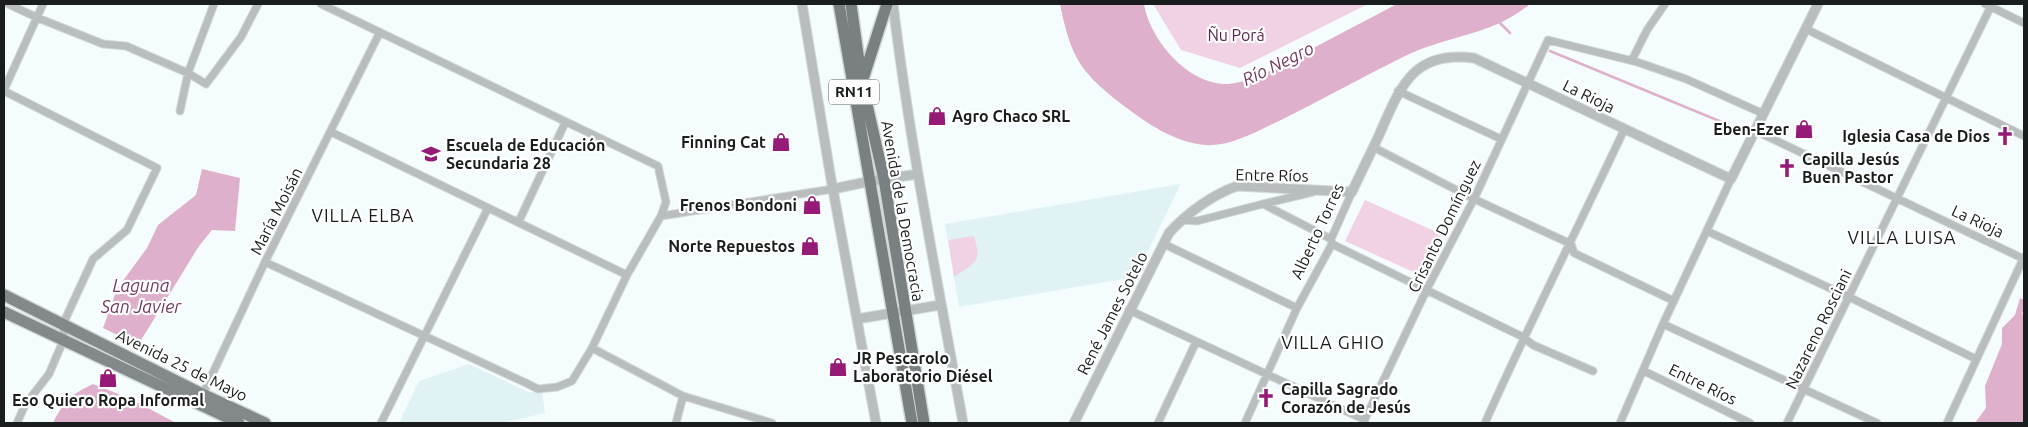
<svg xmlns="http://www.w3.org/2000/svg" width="2028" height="427" viewBox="0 0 2028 427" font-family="Ubuntu,sans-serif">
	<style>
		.built { fill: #e1f2f5 }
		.green { fill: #f1d2e5 }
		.water { fill: #deb0cc }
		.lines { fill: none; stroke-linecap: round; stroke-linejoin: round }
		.stream { stroke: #deb0cc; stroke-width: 2.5 }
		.minor-casing { stroke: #d1d8d9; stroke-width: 9 }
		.tertiary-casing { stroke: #d1d8d9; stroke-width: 11 }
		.primary-casing { stroke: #d1d8d9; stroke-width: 14 }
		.trunk-casing { stroke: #d1d8d9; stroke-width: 14 }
		.minor { stroke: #b9bdbd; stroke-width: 7 }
		.tertiary { stroke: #b9bdbd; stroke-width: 9 }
		.primary { stroke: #83898a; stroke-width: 11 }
		.trunk { stroke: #7a8081; stroke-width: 11 }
		.labels { text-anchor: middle; stroke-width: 4.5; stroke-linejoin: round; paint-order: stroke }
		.shield { fill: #fff; stroke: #5f6161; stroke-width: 1 }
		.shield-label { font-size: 15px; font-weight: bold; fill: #1a1d1d }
		.park-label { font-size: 16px; fill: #5c254b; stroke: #fff }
		.street-label { font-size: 16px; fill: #1a1d1d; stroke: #fff }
		.poi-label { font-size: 16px; font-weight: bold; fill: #1a1d1d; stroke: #fff; text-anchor: start }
		.water-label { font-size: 18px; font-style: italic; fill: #733a60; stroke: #fff }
		.neighbourhood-label { font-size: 18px; letter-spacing: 1px; fill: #1a1d1d; stroke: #fff }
	</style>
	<rect width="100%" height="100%" fill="#f4fcfd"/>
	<path class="built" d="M1181 184 1135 277 959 307 945 224Z
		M469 364 528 392H542L545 413 501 423H399L419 381Z"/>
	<path class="green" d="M1153 4H1368L1240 68 1181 50Z
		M1365 200 1441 234 1422 276 1345 241Z
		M974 236C982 263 976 262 954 277L948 240Z"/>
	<path class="water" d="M1060 4H1144C1150 40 1188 85 1228 84 1238 83 1248 80 1258 77L1397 4H1530C1491 36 1448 35 1405 56 1362 77 1320 101 1277 122 1255 132 1230 147 1205 145 1174 142 1148 124 1124 106 1080 72 1071 58 1060 4Z
		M202 169 240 178 235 231 212 230 199 246 138 345 103 328 117 289 147 248 158 225 196 195Z
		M2020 298 2024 300V311L2022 313 2024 317V423H1975L1986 408 1985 386 2002 344V328L2015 315Z
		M93 384 131 399 176 423H53C64 401 70 395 93 384Z"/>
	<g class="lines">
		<path class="stream" d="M1499 22 1510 33
			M1550 51 1729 125"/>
		<g class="minor-casing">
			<path id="minor" d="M8 4 38 18 103 44 126 46 188 73 206 84 241 37 258 4
				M1985 4 2024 23
				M1806 29 2024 136
				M1632 60 1647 30 1665 4
				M4 90 43 4
				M4 91 157 168 127 230 93 259 63 324 64 339 49 374 25 405 17 423
				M1398 91 1501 139
				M180 111 188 73 214 4
				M1756 131 2024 259
				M331 132 627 275
				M1373 147 1474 199 1571 244 1574 253 1674 301
				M1263 204 1313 192
				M661 216 833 189
				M1181 220 1197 221 1263 204 1331 239
				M519 221 565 123
				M1707 231 1849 297 1976 359
				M1164 244 1297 308
				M1332 244 1523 337 1533 345 1593 371
				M265 262 526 383 538 389 557 387 572 381 592 348 627 275 661 216 666 202 658 166 321 4
				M1129 310 1365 420
				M1663 324 1877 423
				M592 348 683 396 772 423
				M1644 371 1750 423
				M202 396 265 262 380 32
				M381 423 488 208
				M676 423 683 396
				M1158 423 1196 342
				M1245 423 1297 308 1332 244 1331 239 1352 192
				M1363 423 1427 289 1474 199 1548 40 1637 62 1686 79 1764 114
				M1485 423C1529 324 1578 228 1624 130
				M1620 423 1663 324 1731 179
				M1787 423 1992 4
				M1947 423 2024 257"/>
		</g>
		<g class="tertiary-casing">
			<path id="tertiary" d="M802 4 831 179 876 423
				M893 4C910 145 938 284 963 423
				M833 189 871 181 918 174
				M857 319 940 305
				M1074 423 1169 233C1187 213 1212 195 1237 186L1352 192C1361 172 1371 153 1380 133 1401 85 1414 50 1474 58L1731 179 1818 4"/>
		</g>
		<g class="primary-casing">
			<path id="primary" d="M4 295 202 394 265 423
				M4 312 239 423"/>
		</g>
		<g class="trunk-casing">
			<path id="trunk" d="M839 4 912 423
				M851 4 862 83 884 179 924 423
				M863 79 887 4"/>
		</g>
		<use href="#minor" class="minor"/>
		<use href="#tertiary" class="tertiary"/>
		<use href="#primary" class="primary"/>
		<use href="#trunk" class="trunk"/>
	</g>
	<defs>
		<g id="shop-bare" transform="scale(1.5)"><path d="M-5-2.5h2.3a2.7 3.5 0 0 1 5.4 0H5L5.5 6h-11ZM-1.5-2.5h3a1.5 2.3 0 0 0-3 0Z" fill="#951b76" stroke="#fff" stroke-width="2.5" paint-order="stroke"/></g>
		<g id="church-bare" transform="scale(1.5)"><path d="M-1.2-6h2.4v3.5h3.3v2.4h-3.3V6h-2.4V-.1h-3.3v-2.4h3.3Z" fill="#951b76" stroke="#fff" stroke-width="2.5" paint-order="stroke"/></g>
		<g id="school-bare" transform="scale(1.5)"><path d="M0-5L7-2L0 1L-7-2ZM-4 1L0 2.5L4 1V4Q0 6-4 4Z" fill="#951b76" stroke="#fff" stroke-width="2.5" paint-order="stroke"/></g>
	</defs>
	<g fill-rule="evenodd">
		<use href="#shop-bare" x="937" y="116"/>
		<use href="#shop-bare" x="1804" y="129"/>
		<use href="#church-bare" x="2005" y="136"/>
		<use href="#shop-bare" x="781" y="142"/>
		<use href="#school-bare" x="431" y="154"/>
		<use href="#church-bare" x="1787" y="168"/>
		<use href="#shop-bare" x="812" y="205"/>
		<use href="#shop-bare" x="810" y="246"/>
		<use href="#shop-bare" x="838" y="367"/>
		<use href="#shop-bare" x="108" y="378"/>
		<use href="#church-bare" x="1266" y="398"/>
	</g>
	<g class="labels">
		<rect class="shield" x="829" y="79.5" width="50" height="25" rx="4"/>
		<g class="shield-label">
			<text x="854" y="97">RN11</text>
		</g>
		<g class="park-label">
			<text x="1236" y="41">Ñu Porá</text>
		</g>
		<g class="street-label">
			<text transform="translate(1589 96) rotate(26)" y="6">La Rioja</text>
			<text transform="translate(1272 175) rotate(1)" y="6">Entre Ríos</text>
			<text transform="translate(276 211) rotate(-63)" y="6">María Moisán</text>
			<text transform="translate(903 211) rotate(80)" y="6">Avenida de la Democracia</text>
			<text transform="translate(1978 221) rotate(25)" y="6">La Rioja</text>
			<text transform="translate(1444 226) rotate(-64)" y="6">Crisanto Domínguez</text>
			<text transform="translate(1317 231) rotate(-65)" y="6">Alberto Torres</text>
			<text transform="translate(1112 313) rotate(-63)" y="6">René James Sotelo</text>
			<text transform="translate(1818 329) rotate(-64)" y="6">Nazareno Rosciani</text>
			<text transform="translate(182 365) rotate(26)" y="6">Avenida 25 de Mayo</text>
			<text transform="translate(1703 384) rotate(26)" y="6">Entre Ríos</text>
		</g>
		<g class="poi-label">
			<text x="952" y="122">Agro Chaco SRL</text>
			<text x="1789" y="135" text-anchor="end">Eben-Ezer</text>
			<text x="1990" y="142" text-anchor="end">Iglesia Casa de Dios</text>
			<text x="766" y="148" text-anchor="end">Finning Cat</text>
			<text x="446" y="151">Escuela de Educación<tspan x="446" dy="18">Secundaria 28</tspan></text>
			<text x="1802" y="165">Capilla Jesús<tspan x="1802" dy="18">Buen Pastor</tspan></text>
			<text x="797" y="211" text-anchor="end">Frenos Bondoni</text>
			<text x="795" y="252" text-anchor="end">Norte Repuestos</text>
			<text x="853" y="364">JR Pescarolo<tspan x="853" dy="18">Laboratorio Diésel</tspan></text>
			<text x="1281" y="395">Capilla Sagrado<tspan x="1281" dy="18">Corazón de Jesús</tspan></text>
			<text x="108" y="406" text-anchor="middle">Eso Quiero Ropa Informal</text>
		</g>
		<g class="water-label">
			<text transform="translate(1278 64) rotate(-26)" y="6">Río Negro</text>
			<text x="141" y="292">Laguna<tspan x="141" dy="21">San Javier</tspan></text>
		</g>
		<g class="neighbourhood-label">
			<text x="363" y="222">VILLA ELBA</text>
			<text x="1902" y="244">VILLA LUISA</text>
			<text x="1333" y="349">VILLA GHIO</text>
		</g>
	</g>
	<rect width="2028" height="427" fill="none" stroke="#1a1d1d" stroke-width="10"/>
</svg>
